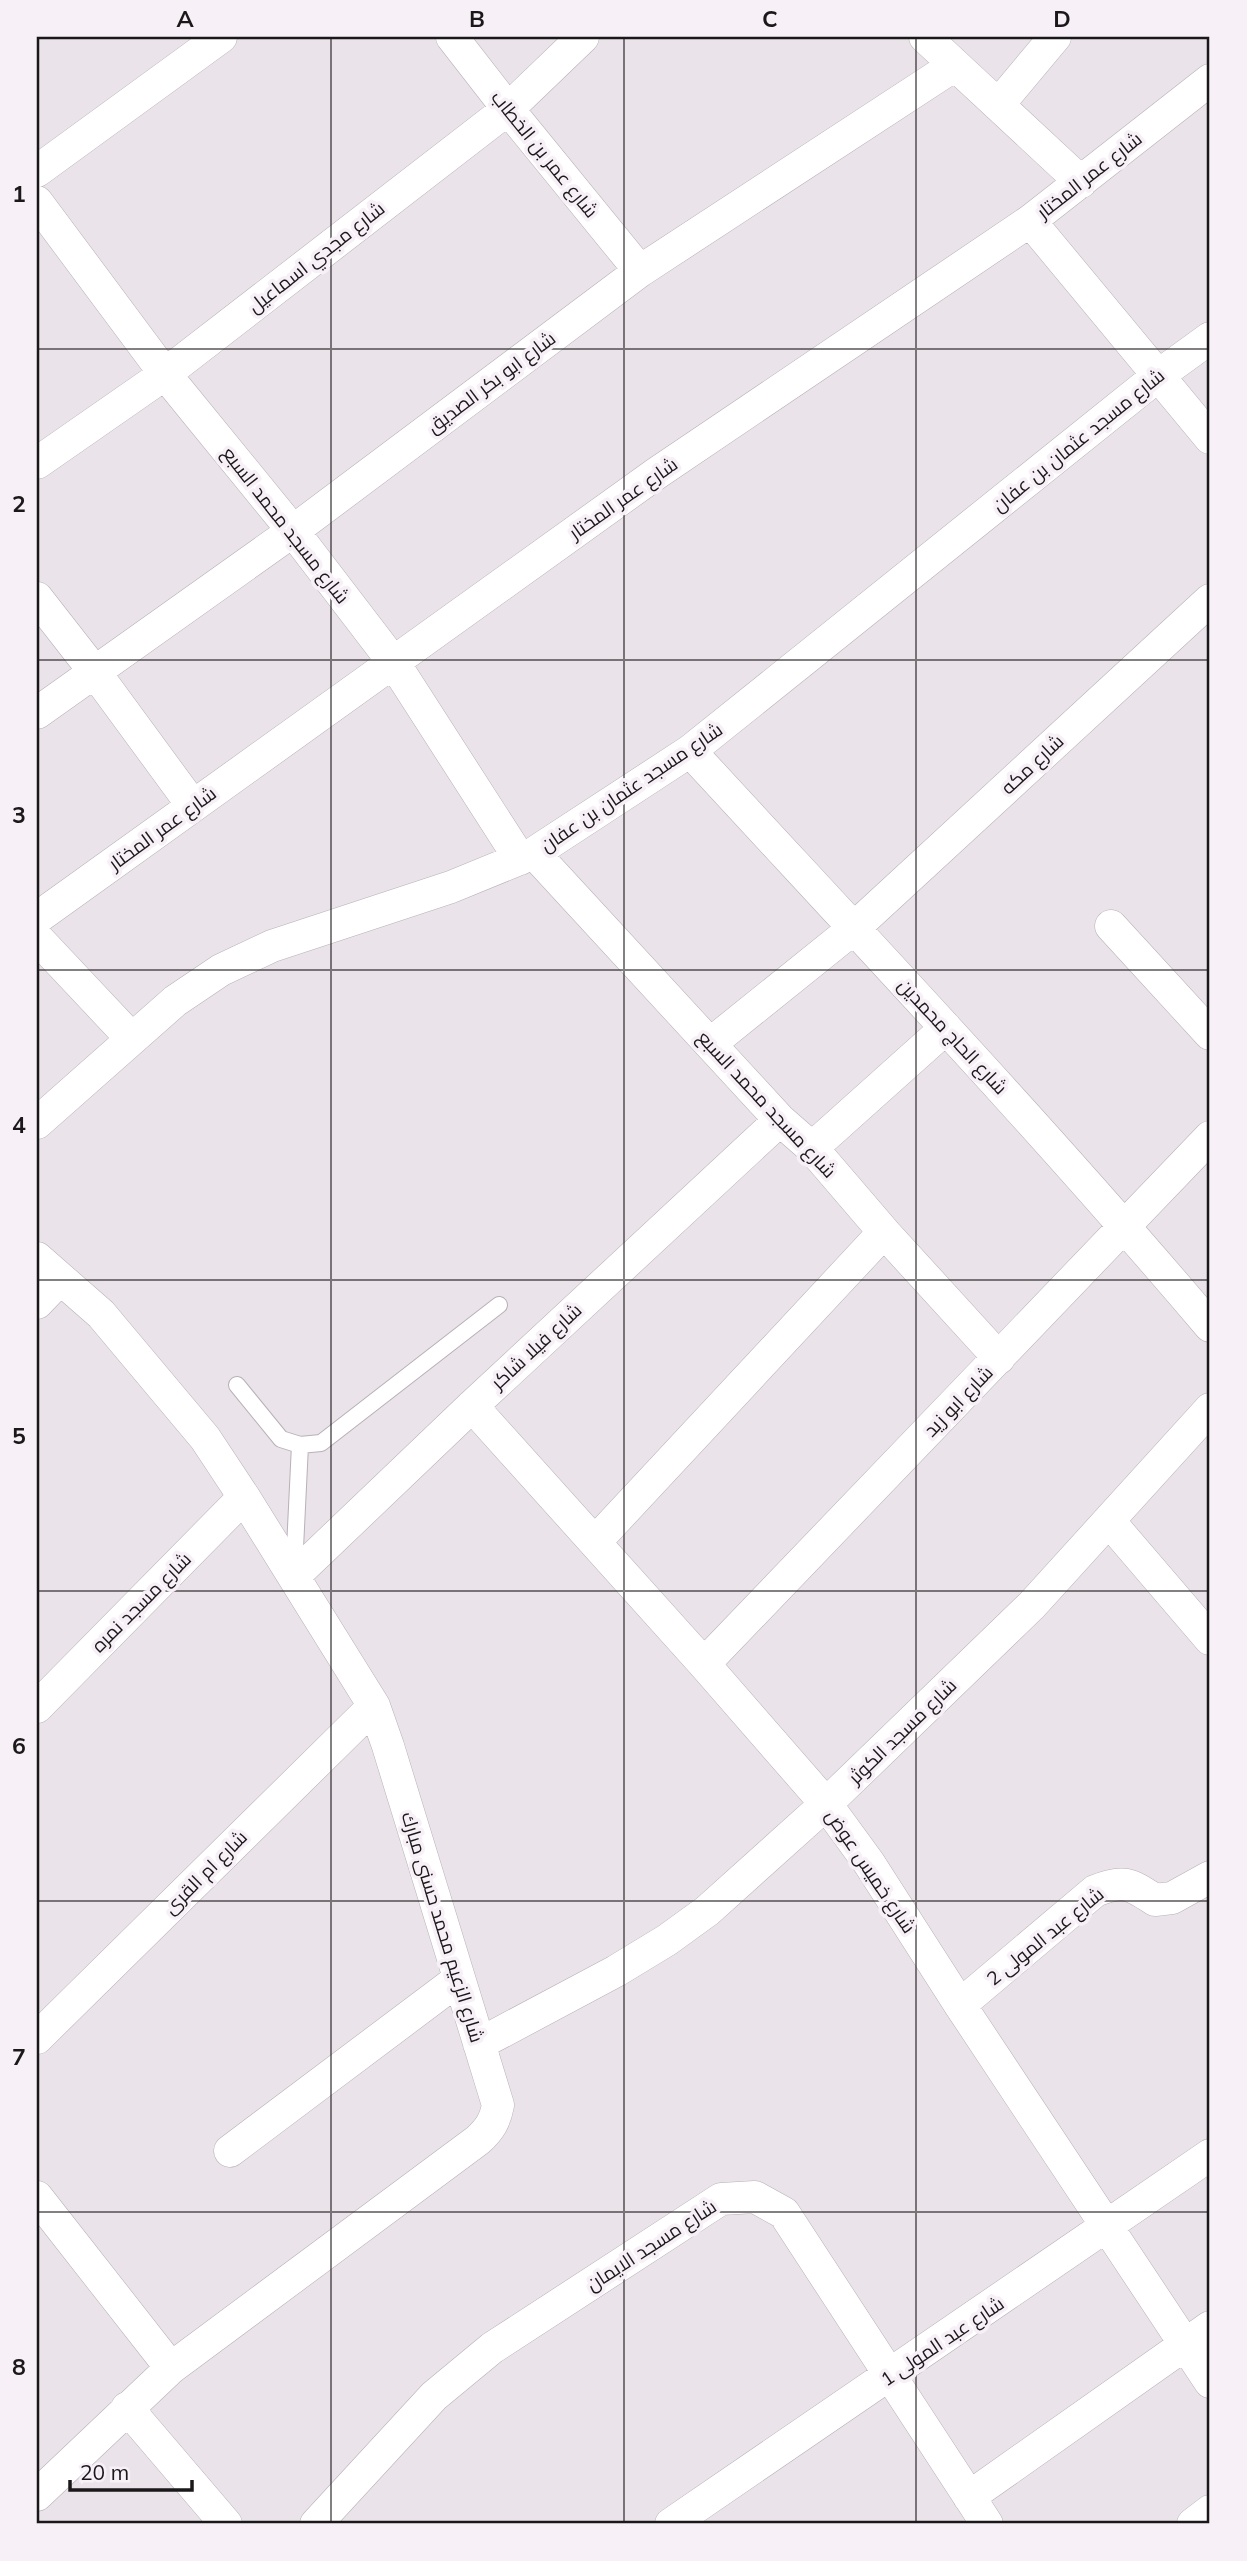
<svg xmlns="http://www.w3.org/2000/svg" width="1247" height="2561" viewBox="0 0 1247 2561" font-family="Mulish,Cairo,sans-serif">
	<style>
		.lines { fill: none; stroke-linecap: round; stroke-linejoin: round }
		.service-casing { stroke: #b8b1b7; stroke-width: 18 }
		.minor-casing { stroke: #b8b1b7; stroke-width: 33 }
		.service { stroke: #fff; stroke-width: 16 }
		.minor { stroke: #fff; stroke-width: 32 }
		.grid { fill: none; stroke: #1b181a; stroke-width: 2; stroke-opacity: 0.55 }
		.labels { text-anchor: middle; stroke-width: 7; stroke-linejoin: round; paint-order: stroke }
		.street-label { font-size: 19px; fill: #1b181a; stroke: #f7f0f7 }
		.neatline { fill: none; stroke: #1b181a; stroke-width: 2.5 }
		.grid-label { font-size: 23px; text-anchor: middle; font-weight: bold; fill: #1b181a }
	</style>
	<rect width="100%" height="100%" fill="#eae3e9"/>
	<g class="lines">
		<g class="service-casing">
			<path id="service" d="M237 1385 281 1439 300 1445 321 1443 499 1305
				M294 1569 300 1445"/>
		</g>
		<g class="minor-casing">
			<path id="minor" d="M452 37 508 109 640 271
				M925 37 1081 182
				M998 105 1055 37
				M37 171 221 37
				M37 202 165 374 293 531 394 663 520 859
				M1030 221 1210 438
				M37 463 165 374 508 109 583 37
				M37 598 94 671 193 806
				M37 713 293 531 640 271 955 65
				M690 751C865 941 1043 1129 1210 1326
				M534 853 780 1120 812 1148 884 1232 999 1358
				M37 918 657 473 1030 221 1210 80
				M1111 926 1210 1034
				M37 938 132 1039
				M710 1044 853 929 1210 600
				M37 1123 175 1001 221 970 272 946 451 887 534 853 690 751 1159 375 1210 338
				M812 1148 946 1028
				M37 1258 101 1314 205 1438 244 1497 374 1706 388 1746 498 2105C495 2121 490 2129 478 2140L171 2368 37 2495
				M37 1303 60 1279
				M472 1406 704 1664 826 1804 869 1863 960 2005 1210 2382
				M1109 1521 1210 1639
				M595 1542 884 1232
				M294 1576 472 1406 780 1120
				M704 1664 1210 1137
				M37 1707 244 1497
				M960 2005 1095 1891C1124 1879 1130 1884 1155 1900L1172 1898 1210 1877
				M37 2038 374 1706
				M479 2044 616 1971 667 1940 707 1911 826 1804 1032 1605 1210 1409
				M230 2151 459 1979
				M37 2197 171 2368
				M127 2408 226 2524
				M969 2497 1210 2327
				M316 2524 434 2396 492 2348 721 2199 755 2197 784 2213 987 2524
				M671 2524 1210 2155
				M1193 2524 1210 2511"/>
		</g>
		<use href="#service" class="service"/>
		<use href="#minor" class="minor"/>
	</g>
	<path class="grid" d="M331 37V2524M624 37V2524M916 37V2524M37 349H1210M37 660H1210M37 970H1210M37 1280H1210M37 1591H1210M37 1901H1210M37 2212H1210"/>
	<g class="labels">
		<g class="street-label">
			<text transform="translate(545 154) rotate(51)" y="7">شارع عمر بن الخطاب</text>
			<text transform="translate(1089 175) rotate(-38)" y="7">شارع عمر المختار</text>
			<text transform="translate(316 257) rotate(-38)" y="7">شارع مجدي اسماعيل</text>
			<text transform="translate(491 382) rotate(-37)" y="7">شارع ابو بكر الصديق</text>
			<text transform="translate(1078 440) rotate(-39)" y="7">شارع مسجد عثمان بن عفان</text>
			<text transform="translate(623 498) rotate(-35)" y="7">شارع عمر المختار</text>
			<text transform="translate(286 525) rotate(52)" y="7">شارع مسجد محمد السبع</text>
			<text transform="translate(1032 764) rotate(-43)" y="7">شارع مكه</text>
			<text transform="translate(631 787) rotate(-34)" y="7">شارع مسجد عثمان بن عفان</text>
			<text transform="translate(162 828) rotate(-36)" y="7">شارع عمر المختار</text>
			<text transform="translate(953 1036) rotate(47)" y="7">شارع الحاج محمدين</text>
			<text transform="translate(767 1104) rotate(47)" y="7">شارع مسجد محمد السبع</text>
			<text transform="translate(536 1346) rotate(-43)" y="7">شارع فيلا شاكر</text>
			<text transform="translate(958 1401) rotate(-46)" y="7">شارع ابو زيد</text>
			<text transform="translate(141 1602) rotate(-45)" y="7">شارع مسجد نمره</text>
			<text transform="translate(902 1731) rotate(-44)" y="7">شارع مسجد الكوثر</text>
			<text transform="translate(871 1871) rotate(56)" y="7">شارع خميس عوض</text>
			<text transform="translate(205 1872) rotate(-45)" y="7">شارع ام القرى</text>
			<text transform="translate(443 1927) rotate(73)" y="7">شارع الزعيم محمد حسنى مبارك</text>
			<text transform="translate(1045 1936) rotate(-39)" y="7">شارع عبد المولى 2</text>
			<text transform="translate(651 2245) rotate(-33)" y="7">شارع مسجد الايمان</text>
			<text transform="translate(942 2341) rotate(-34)" y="7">شارع عبد المولى 1</text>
		</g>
	</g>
	<rect width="1247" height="2561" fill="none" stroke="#f7f0f7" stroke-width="77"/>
	<path d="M70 2480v10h122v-10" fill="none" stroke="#1b181a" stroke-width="3.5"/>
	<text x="80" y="2480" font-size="21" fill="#1b181a" stroke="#f7f0f7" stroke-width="5" paint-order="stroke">20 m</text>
	<rect x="38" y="38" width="1170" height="2484" class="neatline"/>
	<g class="grid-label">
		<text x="185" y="27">A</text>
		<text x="477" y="27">B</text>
		<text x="770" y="27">C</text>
		<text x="1062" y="27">D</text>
		<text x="19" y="202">1</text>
		<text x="19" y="512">2</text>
		<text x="19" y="823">3</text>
		<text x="19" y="1133">4</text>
		<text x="19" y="1444">5</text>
		<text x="19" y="1754">6</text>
		<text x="19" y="2065">7</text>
		<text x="19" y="2375">8</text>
	</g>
</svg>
